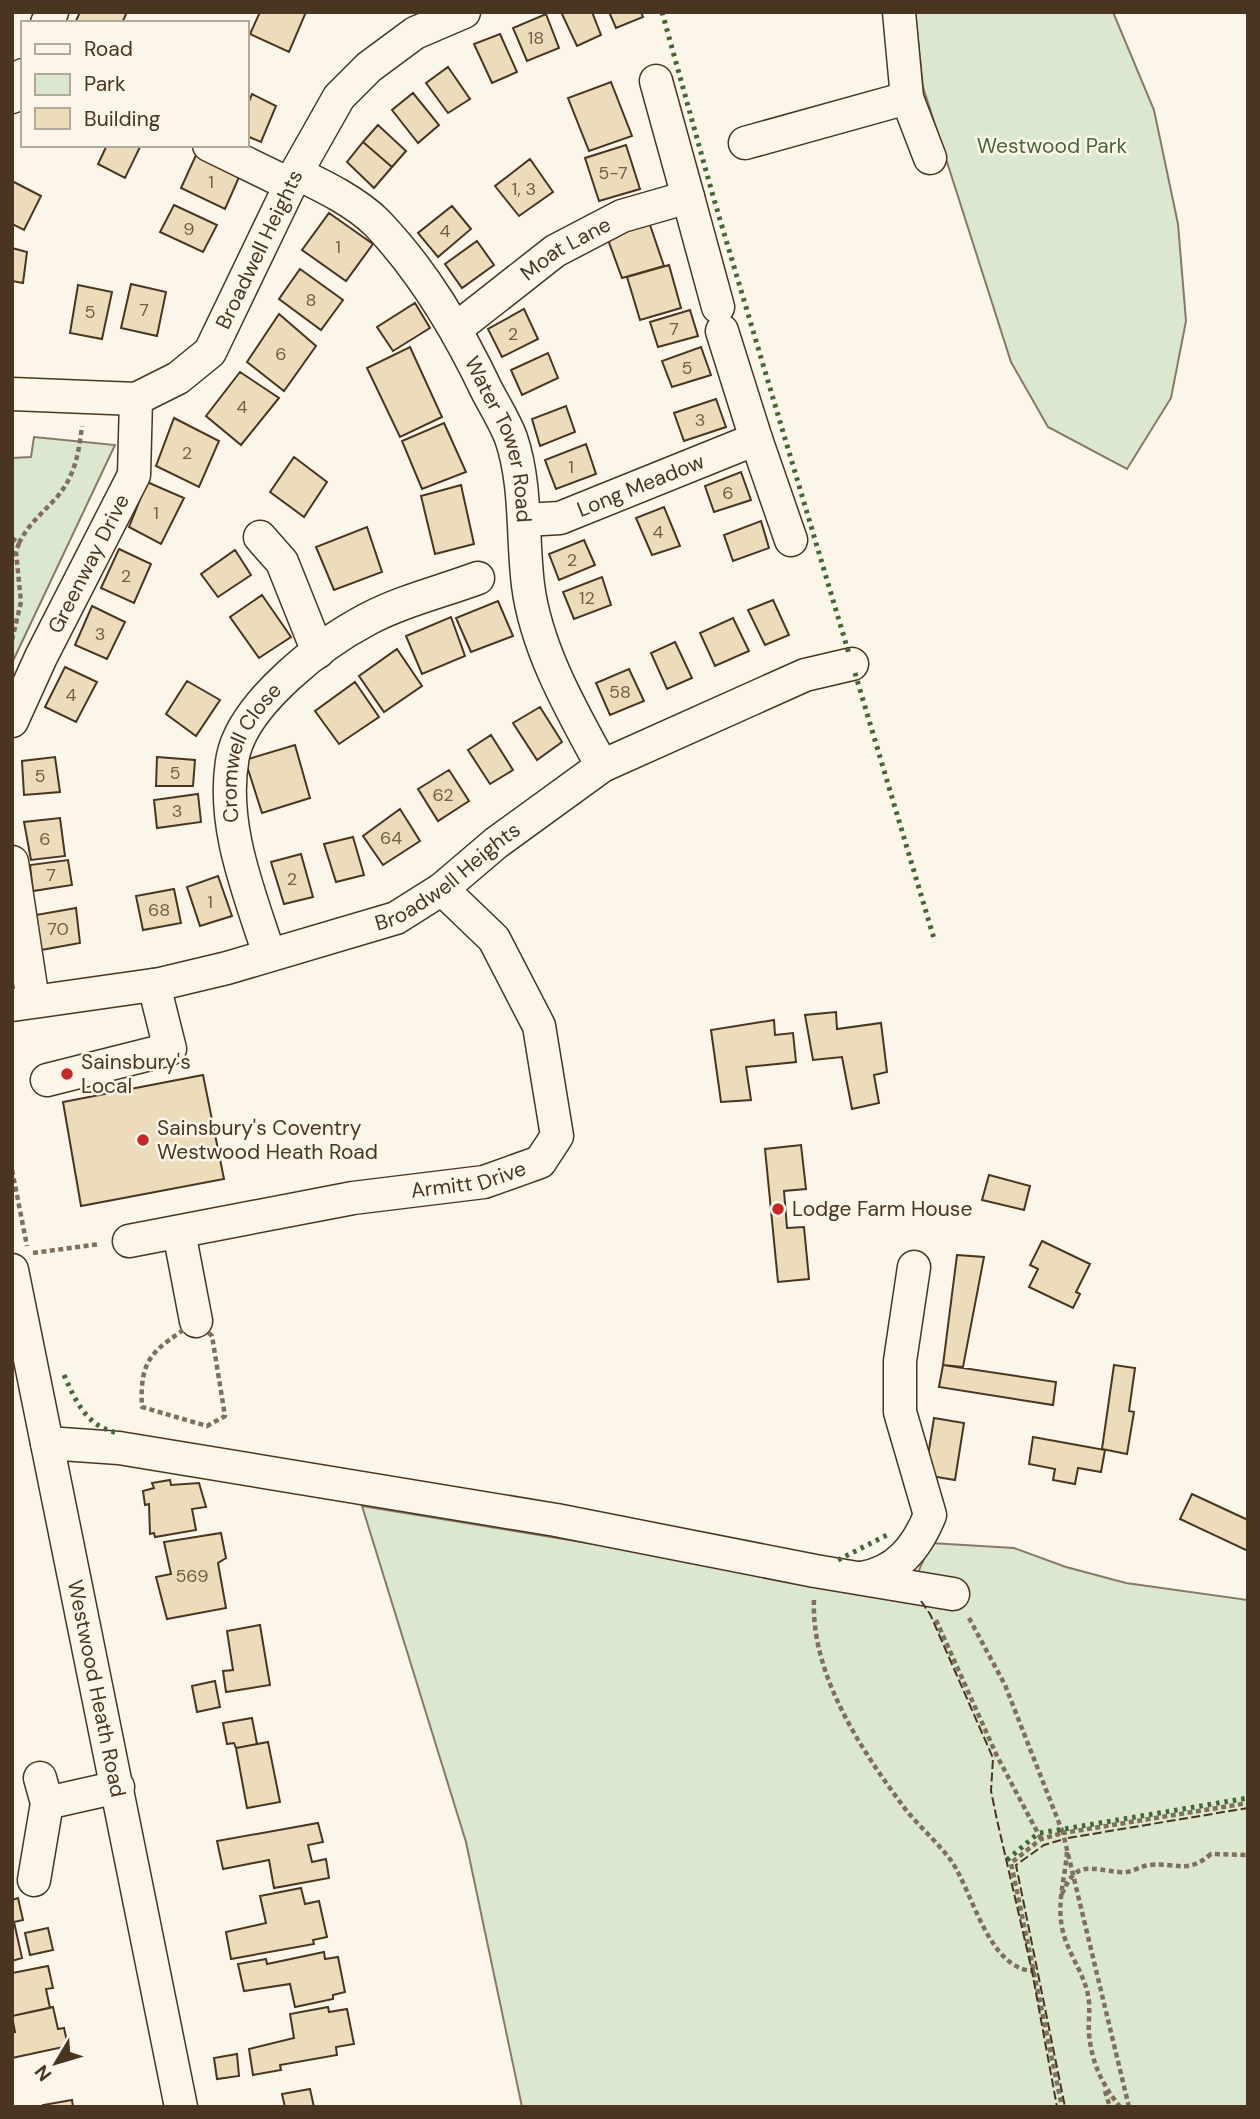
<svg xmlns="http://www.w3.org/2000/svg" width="1260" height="2119" viewBox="0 0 1260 2119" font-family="'DM Sans',sans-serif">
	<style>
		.green { fill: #dce7d0; stroke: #887966; stroke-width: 2 }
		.building { fill: #ecdcbc; stroke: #4a3520; stroke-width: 2 }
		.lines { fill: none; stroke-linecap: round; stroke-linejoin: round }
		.minor-casing { stroke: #4a3520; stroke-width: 35 }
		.path { stroke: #7f6f5c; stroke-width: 4.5; stroke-dasharray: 5 3.5; stroke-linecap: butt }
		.minor { stroke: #fbf6e9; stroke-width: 32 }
		.hedge { stroke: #436837; stroke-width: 5; stroke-dasharray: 3.5 5; stroke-linecap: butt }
		.fence { stroke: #4a3520; stroke-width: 2; stroke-dasharray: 9 3.5; stroke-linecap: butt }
		.poi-dot { fill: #c62828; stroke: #fbf6e9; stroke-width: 2.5 }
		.labels { text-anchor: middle; stroke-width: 5; stroke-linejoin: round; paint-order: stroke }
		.number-label { font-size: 18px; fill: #725f47 }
		.park-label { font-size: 21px; fill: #436837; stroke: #fbf6e9 }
		.street-label { font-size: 21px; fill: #4a3520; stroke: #fbf6e9 }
		.poi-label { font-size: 21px; fill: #4a3520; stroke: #fbf6e9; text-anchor: start }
	</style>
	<rect width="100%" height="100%" fill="#fbf6e9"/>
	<path class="green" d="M915 12H1113L1154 110 1178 224 1186 321 1171 398 1127 469 1048 427 1011 362 923 87Z
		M34 437 115 445 12 663V458L31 457Z
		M362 1506 918 1597 919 1570 931 1543 1014 1548 1066 1567 1126 1583 1248 1600V2107H522L466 1842Z"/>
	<path class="building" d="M80 12H127L122 23H75Z
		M260 12H306L289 52 250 34Z
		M561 12H592L601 35 577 46Z
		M609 12H641L643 17 616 28Z
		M546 14 559 48 527 61 513 28Z
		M500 34 517 72 492 83 474 44Z
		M448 67 470 99 448 113 426 83Z
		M611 82 632 136 589 151 568 98Z
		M413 93 439 125 418 143 392 110Z
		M252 94 276 106 261 142 247 136V106Z
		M378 125 406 151 392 167 363 142Z
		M363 142 392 167 374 188 347 162Z
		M107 145H141L125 178 98 164Z
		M626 145 640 189 599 201 585 158Z
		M196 155 240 175 225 209 181 188Z
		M530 159 553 192 519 216 495 186Z
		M12 181 41 196 24 230 12 224Z
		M174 205 217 225 203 252 160 232Z
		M452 206 471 229 438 257 418 233Z
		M329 213 373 244 346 281 302 250Z
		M649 222 664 266 622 278 607 237Z
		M477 241 494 265 462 288 445 264Z
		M12 248 27 252 23 283 12 281Z
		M669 265 681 308 640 320 627 277Z
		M300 269 343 300 321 330 279 299Z
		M131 284 166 292 157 336 121 328Z
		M78 285 112 292 102 339 70 333Z
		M415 303 430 328 393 351 377 327Z
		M524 309 538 339 502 357 488 329Z
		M690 310 698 336 658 347 650 322Z
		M279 314 316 346 284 391 247 362Z
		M410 347 442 417 400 437 367 368Z
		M701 347 711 375 672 387 662 361Z
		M548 353 558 378 522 395 511 370Z
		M240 372 279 398 241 445 206 416Z
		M716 399 726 427 684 441 674 413Z
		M566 406 575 432 540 446 532 419Z
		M174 418 219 441 199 487 156 466Z
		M444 423 466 472 422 489 402 441Z
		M586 444 596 474 556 489 545 460Z
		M294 457 327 482 304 517 270 492Z
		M741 472 751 500 714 512 705 486Z
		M147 482 184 498 161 544 129 527Z
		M461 485 474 544 435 554 421 496Z
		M664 507 680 546 652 555 636 518Z
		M761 521 769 548 733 561 724 535Z
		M367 527 382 572 334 590 316 547Z
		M584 540 595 565 559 580 549 554Z
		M119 549 151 564 134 603 101 588Z
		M235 550 251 575 218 597 201 574Z
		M602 577 611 605 574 619 563 592Z
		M262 595 291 637 259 658 230 617Z
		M773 600 789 635 765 645 748 610Z
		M498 601 513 636 471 652 456 618Z
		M92 606 125 622 107 659 75 645Z
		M451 617 465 656 422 674 406 636Z
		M733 618 749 651 715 666 700 633Z
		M675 642 692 678 667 689 651 653Z
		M397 649 422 686 384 712 359 676Z
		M65 667 97 682 76 722 45 707Z
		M629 669 644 701 610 715 596 683Z
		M187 681 220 700 196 736 166 714Z
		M355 682 379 717 339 744 315 711Z
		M540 707 562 742 537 760 513 723Z
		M491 735 513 770 490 784 468 750Z
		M295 745 310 798 262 813 245 760Z
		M55 757 60 792 24 795 22 761Z
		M157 757 195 760 193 786H156Z
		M449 770 469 801 438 821 418 789Z
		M198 794 201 822 157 828 154 800Z
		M400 809 420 841 383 865 363 836Z
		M60 818 65 856 31 860 24 822Z
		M353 837 364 875 336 882 324 844Z
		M301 854 313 897 284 904 271 862Z
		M68 860 72 885 33 891 30 865Z
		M218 876 232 916 200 926 187 887Z
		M174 889 181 923 143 930 136 896Z
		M76 908 80 943 41 950 36 915Z
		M836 1012 837 1029 881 1023 887 1072 874 1075 879 1103 852 1109 842 1057 813 1060 805 1015Z
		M774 1020 775 1035 793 1033 796 1062 746 1067 751 1100 721 1102 711 1030Z
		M203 1075 224 1179 81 1206 63 1102Z
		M801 1145 806 1189 784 1191 787 1228 804 1227 809 1279 778 1282 765 1149Z
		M989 1175 1030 1186 1024 1210 982 1200Z
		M1042 1241 1090 1264 1076 1292 1080 1294 1073 1308 1029 1287 1038 1269 1030 1265Z
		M957 1255 984 1257 963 1367 943 1365Z
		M943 1365 1056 1382 1053 1405 939 1387Z
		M1114 1365 1135 1368 1129 1411 1134 1412 1127 1454 1102 1449Z
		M934 1418 964 1423 955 1480 925 1475Z
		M1033 1437 1105 1450 1101 1472 1078 1468 1075 1484 1053 1480 1055 1469 1029 1464Z
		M170 1480 171 1485 199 1483 206 1507 192 1509 196 1530 155 1537 154 1533 150 1534 149 1504 145 1505 143 1491 154 1488 152 1483Z
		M1192 1494 1248 1520V1551L1180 1519Z
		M221 1533 226 1558 218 1563 226 1608 167 1619 156 1577 171 1574 164 1542Z
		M260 1625 270 1685 226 1692 223 1671 233 1670 227 1631Z
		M215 1681 220 1707 197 1712 192 1686Z
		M252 1718 257 1744 236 1748 234 1743 227 1744 223 1723Z
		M268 1742 280 1802 247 1808 236 1748Z
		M318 1823 323 1842 308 1845 312 1862 326 1859 329 1878 274 1888 269 1860 223 1869 217 1841Z
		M301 1888 305 1904 319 1901 327 1937 313 1940 314 1944 231 1959 226 1932 266 1923 260 1896Z
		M18 1898 23 1920 14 1922 22 1958 12 1961V1900Z
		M48 1928 53 1950 30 1955 25 1933Z
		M324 1952 325 1959 338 1957 345 1992 333 1995V1999L295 2007 290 1984 244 1991 238 1964 266 1959 267 1964Z
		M48 1966 53 1988 46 1989 50 2008 12 2016V1973Z
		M53 2007 58 2029 64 2028 68 2046 12 2058V2033L15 2032 12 2016Z
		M328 2007 329 2012 347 2009 354 2044 336 2047 337 2055 280 2065 281 2070 253 2075 249 2049 294 2038 290 2014Z
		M237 2054 239 2076 217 2079 214 2058Z
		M310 2089 314 2107H285L282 2094Z
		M72 2100 73 2107H43V2105Z"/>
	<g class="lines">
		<g class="minor-casing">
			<g id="minor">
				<path d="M899 12 907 98 930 158"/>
				<path d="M47 23 52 12"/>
				<path d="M656 81 688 197"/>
				<path d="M12 97 23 75"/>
				<path d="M745 143 907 98"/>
				<path d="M209 145 291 185"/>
				<path id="s1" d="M296 173C323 186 356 202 377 223 424 272 458 330 487 391 495 406 505 422 511 438 527 485 522 537 528 585 536 649 572 711 602 766"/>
				<path id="s2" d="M457 328 555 251 622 216 688 197 718 307"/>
				<path id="s3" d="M12 394 136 399 178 378 210 352 296 173 339 97 369 67 415 33 464 12"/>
				<path d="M756 439 791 540"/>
				<path id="s4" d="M525 520 560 518 756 439 722 331"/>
				<path d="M260 537 282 562 318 652"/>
				<path id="s5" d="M12 721 41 657 134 475 136 399"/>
				<path d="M12 862 33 1001"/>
				<path id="s6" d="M269 954C249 892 220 823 233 756 244 703 322 643 368 619 402 601 443 591 478 578"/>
				<path id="s7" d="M12 1005 160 984 227 968 396 918 442 889 496 843 602 766 805 675 852 664"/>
				<path d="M47 1080 170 1049 154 985"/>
				<path d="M179 1232 196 1321"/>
				<path id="s8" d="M129 1241 353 1198 484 1182 540 1162 557 1136 539 1026 494 939 442 889"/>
				<path id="s9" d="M12 1270 181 2107"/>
				<path d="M47 1443 119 1448 556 1520 815 1571 953 1594"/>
				<path d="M861 1578C897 1573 917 1547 930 1515L900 1412V1361L914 1267"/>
				<path d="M47 1803 118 1787"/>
				<path d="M34 1880 47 1803 40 1778"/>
			</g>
		</g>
		<path class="path" d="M12 538 19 543C29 523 43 513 57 497 75 476 79 452 82 426
			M12 640 21 602 16 552 19 543
			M12 1170 27 1246
			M33 1253 100 1244
			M196 1321 212 1336 225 1416 207 1426 142 1407C139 1354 156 1350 196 1321Z
			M814 1600C811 1674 860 1748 903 1806 918 1826 938 1842 952 1862 973 1893 989 1971 1035 1971
			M969 1618 1005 1685 1063 1833 1041 1839 1011 1863 1062 2107
			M936 1620 997 1756 1041 1839
			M1067 1852C1065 1880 1056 1903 1063 1932 1069 1956 1087 1977 1089 2002 1090 2013 1088 2024 1089 2034 1092 2064 1102 2084 1120 2107
			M1062 1894C1076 1860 1089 1869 1119 1872 1131 1874 1139 1866 1150 1865 1178 1862 1186 1875 1211 1854L1248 1855
			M1105 2091 1110 2107
			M1129 2107 1063 1833 1248 1803"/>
		<use href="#minor" class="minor"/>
		<path class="hedge" d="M662 12 713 196 849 654
			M855 673 935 942
			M64 1375C76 1402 87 1427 118 1433
			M838 1560 887 1535
			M1040 1833 1248 1798
			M1007 1860 1036 1835"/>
		<path class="fence" d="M921 1601 930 1614 993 1758 991 1791 997 1820 1032 1971 1057 2107
			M1068 1838 1248 1808
			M1061 1840 1044 1845 1016 1865 1065 2107"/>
	</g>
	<g class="poi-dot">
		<circle cx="67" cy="1074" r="7"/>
		<circle cx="143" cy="1140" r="7"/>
		<circle cx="778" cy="1209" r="7"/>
	</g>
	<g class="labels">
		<g class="number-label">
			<text x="536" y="44">18</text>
			<text x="613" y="179">5-7</text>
			<text x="211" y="188">1</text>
			<text x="524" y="195">1, 3</text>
			<text x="189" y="235">9</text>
			<text x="445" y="237">4</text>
			<text x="338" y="253">1</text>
			<text x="311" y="306">8</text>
			<text x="144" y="316">7</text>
			<text x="90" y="318">5</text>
			<text x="674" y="335">7</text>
			<text x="513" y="340">2</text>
			<text x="281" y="360">6</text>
			<text x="687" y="374">5</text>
			<text x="242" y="413">4</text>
			<text x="700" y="426">3</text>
			<text x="187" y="459">2</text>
			<text x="571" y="473">1</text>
			<text x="728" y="499">6</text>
			<text x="156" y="519">1</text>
			<text x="658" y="538">4</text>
			<text x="572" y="566">2</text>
			<text x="126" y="582">2</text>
			<text x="587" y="604">12</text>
			<text x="100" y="640">3</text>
			<text x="620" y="698">58</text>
			<text x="71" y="701">4</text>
			<text x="175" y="779">5</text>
			<text x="40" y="782">5</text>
			<text x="443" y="801">62</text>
			<text x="177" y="817">3</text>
			<text x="391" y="844">64</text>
			<text x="45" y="845">6</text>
			<text x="51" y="881">7</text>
			<text x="292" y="885">2</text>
			<text x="210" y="908">1</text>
			<text x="159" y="916">68</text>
			<text x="58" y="935">70</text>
			<text x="192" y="1582">569</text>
		</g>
		<g class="park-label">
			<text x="1052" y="153">Westwood Park</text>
		</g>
		<g class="street-label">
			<text dy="7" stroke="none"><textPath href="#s3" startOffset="326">Broadwell Heights</textPath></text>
			<text dy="7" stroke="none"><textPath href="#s2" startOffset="135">Moat Lane</textPath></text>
			<text dy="7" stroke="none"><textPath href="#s1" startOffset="348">Water Tower Road</textPath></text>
			<text dy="7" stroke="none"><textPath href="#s4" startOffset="122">Long Meadow</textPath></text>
			<text dy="7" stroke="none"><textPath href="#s5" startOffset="175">Greenway Drive</textPath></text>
			<text dy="7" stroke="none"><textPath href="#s6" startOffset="212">Cromwell Close</textPath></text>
			<text dy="7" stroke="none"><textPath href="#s7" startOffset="460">Broadwell Heights</textPath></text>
			<text dy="7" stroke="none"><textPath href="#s8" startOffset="345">Armitt Drive</textPath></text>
			<text dy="7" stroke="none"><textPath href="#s9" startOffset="427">Westwood Heath Road</textPath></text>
		</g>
		<g class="poi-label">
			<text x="81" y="1069">Sainsbury's<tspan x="81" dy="24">Local</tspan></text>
			<text x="157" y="1135">Sainsbury's Coventry<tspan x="157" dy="24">Westwood Heath Road</tspan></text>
			<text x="792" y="1216">Lodge Farm House</text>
		</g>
	</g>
	<rect width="1260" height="2119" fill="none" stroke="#4a3520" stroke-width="28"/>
	<rect x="21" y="21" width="228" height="126" fill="#fbf6e9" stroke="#b4a999" stroke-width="2"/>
	<rect x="35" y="44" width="35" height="10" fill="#fbf6e9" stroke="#b4a999" stroke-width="2"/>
	<text x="84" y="56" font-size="21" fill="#4a3520">Road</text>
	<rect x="35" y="74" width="35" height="21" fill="#dce7d0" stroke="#b4a999" stroke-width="2"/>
	<text x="84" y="91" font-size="21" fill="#4a3520">Park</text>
	<rect x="35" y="108" width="35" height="21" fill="#ecdcbc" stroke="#b4a999" stroke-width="2"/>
	<text x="84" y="126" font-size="21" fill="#4a3520">Building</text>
	<g transform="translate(56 2063) rotate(232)" stroke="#fbf6e9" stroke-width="5" paint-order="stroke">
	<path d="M0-5L12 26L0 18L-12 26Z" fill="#4a3520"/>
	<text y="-10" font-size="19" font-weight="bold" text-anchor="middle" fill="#4a3520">N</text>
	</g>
</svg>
